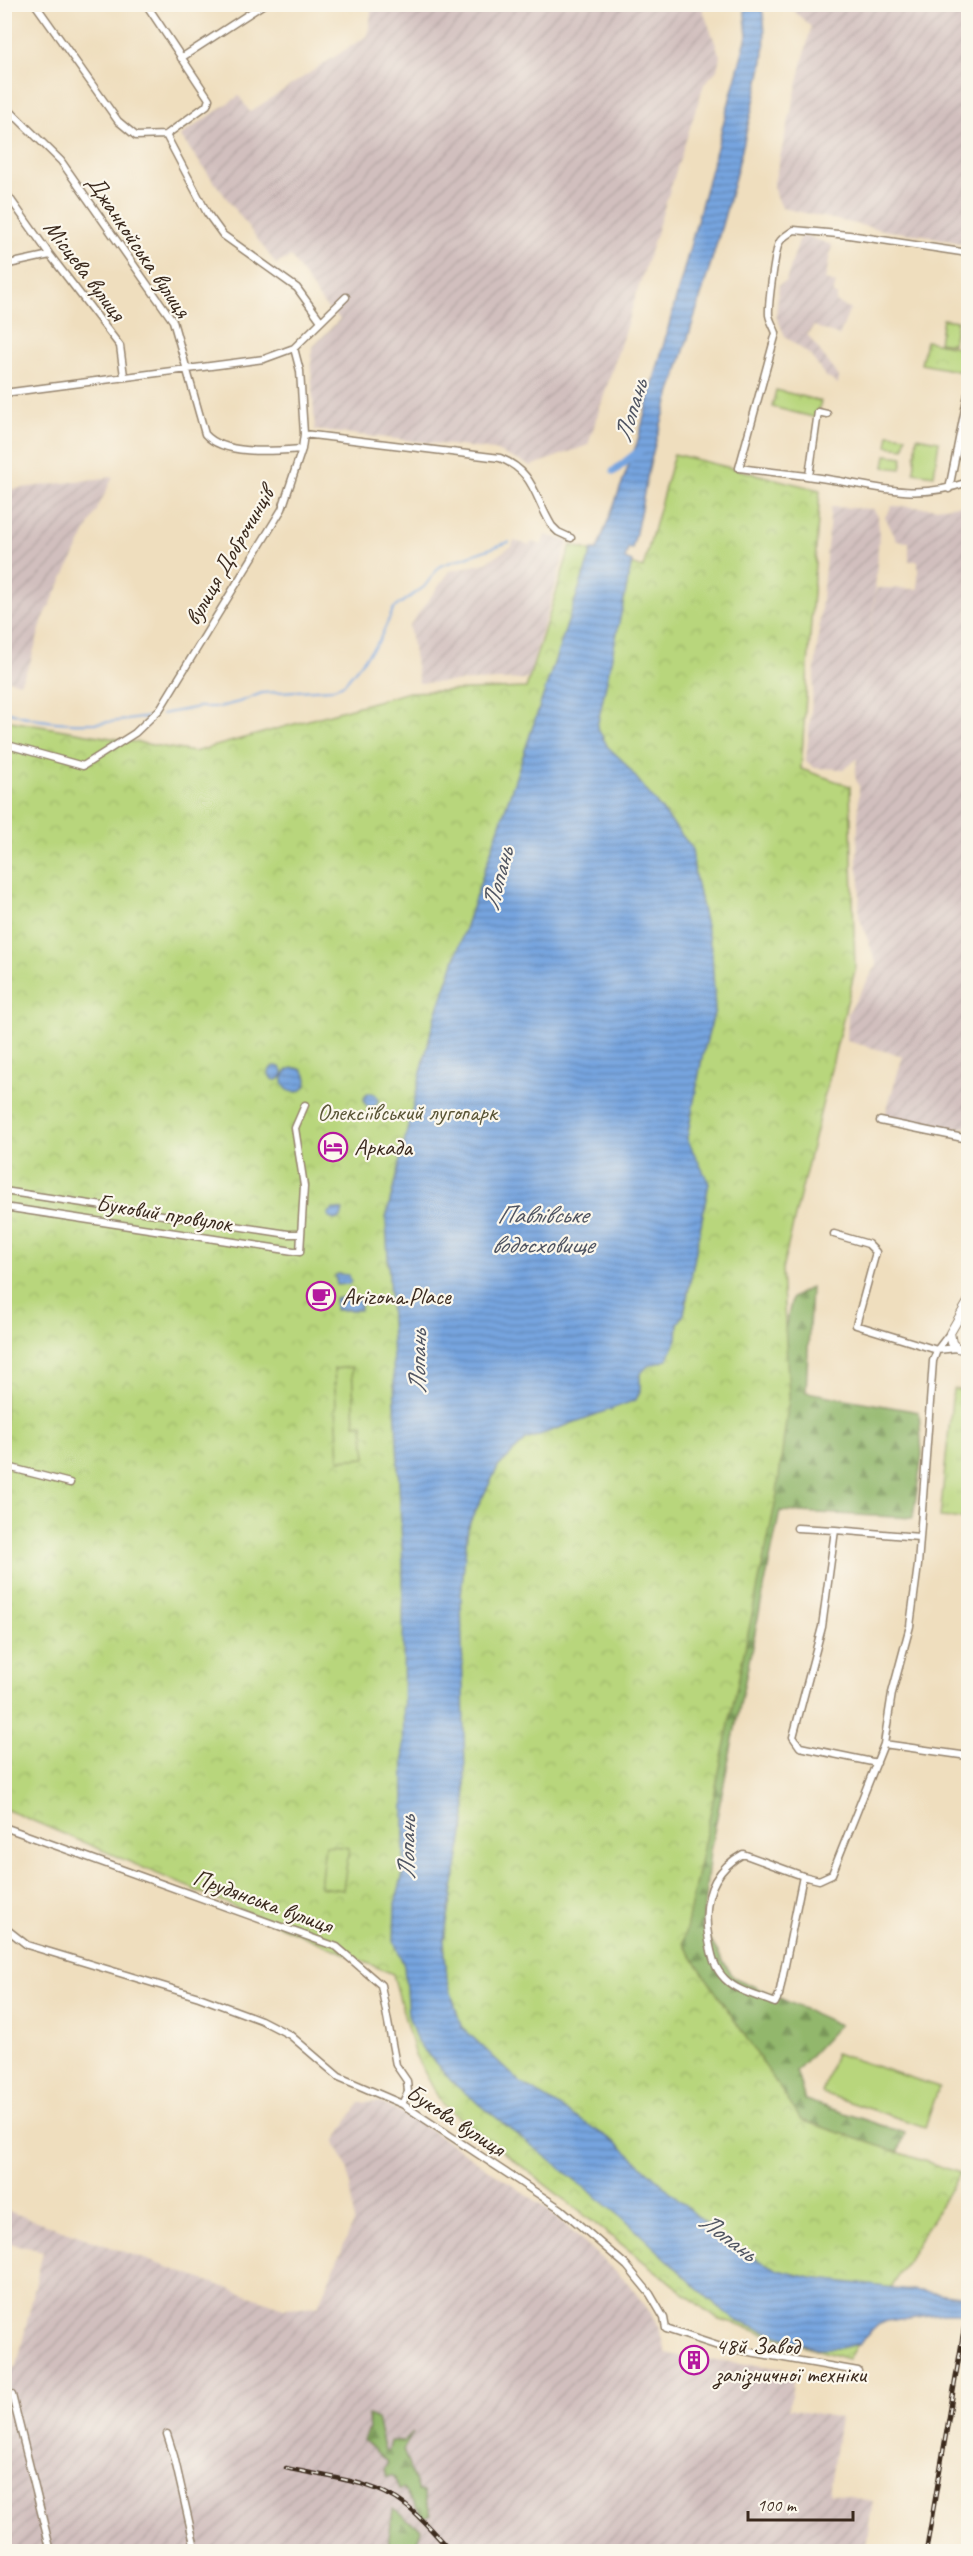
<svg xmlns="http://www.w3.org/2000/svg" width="973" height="2556" viewBox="0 0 973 2556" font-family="Caveat,sans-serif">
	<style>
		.industrial { fill: url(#industrial-furrows) }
		.grass { fill: url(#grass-tufts); stroke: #7a804d; stroke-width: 1.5 }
		.forest { fill: url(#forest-firs); stroke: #667045; stroke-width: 1.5 }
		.park { fill: url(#park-crowns); stroke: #7a804d; stroke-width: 1.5 }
		.pitch { fill: #b8d67c; stroke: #7a804d; stroke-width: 1.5 }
		.water { fill: url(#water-rules); stroke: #58677e; stroke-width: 1.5 }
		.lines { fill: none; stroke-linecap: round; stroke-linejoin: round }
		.stream { stroke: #76a4df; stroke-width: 2 }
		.canal { stroke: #76a4df; stroke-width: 8 }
		.minor-casing { stroke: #95846e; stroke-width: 9 }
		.tertiary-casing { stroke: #95846e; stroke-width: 10 }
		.minor { stroke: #fff; stroke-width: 6 }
		.tertiary { stroke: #fff; stroke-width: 8 }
		.rail-casing { stroke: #3b2a1e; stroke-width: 4.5 }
		.rail { stroke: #fbf7ec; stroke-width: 2; stroke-dasharray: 7; stroke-linecap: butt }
		.labels { text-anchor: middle; stroke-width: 4.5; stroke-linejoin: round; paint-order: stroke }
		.street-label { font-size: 24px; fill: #3b2a1e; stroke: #fbf7ec }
		.park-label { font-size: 24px; fill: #5a5536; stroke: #fbf7ec }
		.poi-label { font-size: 24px; fill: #3b2a1e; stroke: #fbf7ec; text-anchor: start }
		.water-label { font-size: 26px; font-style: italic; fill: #505562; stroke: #fbf7ec }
	</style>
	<defs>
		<pattern id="industrial-furrows" width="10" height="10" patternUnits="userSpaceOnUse" patternTransform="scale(1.5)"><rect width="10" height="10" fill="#d1bfbe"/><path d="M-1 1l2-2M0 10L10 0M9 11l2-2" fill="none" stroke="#b4a4a3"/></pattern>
		<pattern id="grass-tufts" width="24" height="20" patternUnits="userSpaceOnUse" patternTransform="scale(1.5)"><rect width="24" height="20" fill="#b8d67c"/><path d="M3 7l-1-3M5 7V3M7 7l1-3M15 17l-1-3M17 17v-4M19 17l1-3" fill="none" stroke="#9fb86b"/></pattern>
		<pattern id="forest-firs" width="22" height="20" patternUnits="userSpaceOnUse" patternTransform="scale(1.5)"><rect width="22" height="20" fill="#92b76c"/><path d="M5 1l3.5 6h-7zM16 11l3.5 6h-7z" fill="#789558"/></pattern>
		<pattern id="park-crowns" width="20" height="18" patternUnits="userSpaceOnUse" patternTransform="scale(1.5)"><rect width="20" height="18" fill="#b8d67c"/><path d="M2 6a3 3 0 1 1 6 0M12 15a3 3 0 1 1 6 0" fill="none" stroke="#9fb86b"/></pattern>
		<pattern id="water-rules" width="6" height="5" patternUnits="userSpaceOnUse" patternTransform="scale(1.5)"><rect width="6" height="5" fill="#76a4df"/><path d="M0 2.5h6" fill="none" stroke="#6286b4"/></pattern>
	</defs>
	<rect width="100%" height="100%" fill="#fbf7ec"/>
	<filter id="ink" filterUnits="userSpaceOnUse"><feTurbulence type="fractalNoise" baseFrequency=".0167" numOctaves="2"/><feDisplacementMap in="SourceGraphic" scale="12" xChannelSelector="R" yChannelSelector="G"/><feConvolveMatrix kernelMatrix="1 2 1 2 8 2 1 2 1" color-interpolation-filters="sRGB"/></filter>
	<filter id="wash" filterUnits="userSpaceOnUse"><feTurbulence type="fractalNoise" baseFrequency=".008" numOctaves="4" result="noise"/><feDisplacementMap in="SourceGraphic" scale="24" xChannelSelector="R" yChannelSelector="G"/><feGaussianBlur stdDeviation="1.35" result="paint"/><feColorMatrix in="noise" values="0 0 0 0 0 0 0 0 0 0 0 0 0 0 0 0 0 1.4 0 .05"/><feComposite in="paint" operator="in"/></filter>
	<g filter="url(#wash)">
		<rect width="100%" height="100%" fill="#efdebe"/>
		<path class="industrial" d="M372 5H701L720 56 717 70 704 84 588 445 531 466 494 450 315 430 311 367 312 348 340 319 323 304 291 257 276 264 180 136 239 96 250 112 368 35Z
			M788 5H968V245L924 235 888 231 782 208 773 187 811 27Z
			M801 234 832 245 825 280 836 283 833 294 837 295 836 302 850 309 839 336 814 326 807 334 835 371 839 377 838 384 825 376 811 356 785 336 776 316 779 285 786 281Z
			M113 477 43 619 30 663 20 683 5 679V490Z
			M968 504V1127L945 1130 885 1115 903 1056 847 1041 848 1013 877 965 859 916 860 881 857 864 859 787 855 776 857 759 844 769 815 768 806 761 831 507 873 509 878 516 879 534 875 592 862 713 876 588 918 589V561H909V542L897 541 885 517 892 506 935 508Z
			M545 535 568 541 528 679 419 683 409 626 450 571 485 563 512 546 514 541 530 545 531 542 542 545Z
			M379 2102 421 2124 545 2207 628 2283 656 2320 667 2354 795 2370 789 2408 840 2418 829 2493 873 2501 865 2551H5L4 2373 17 2366 43 2251 5 2242V2210L284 2308 318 2306 354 2221 348 2169 335 2142 359 2103Z"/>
		<path class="grass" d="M953 1389 968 1391V1519L940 1517Z"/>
		<path class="forest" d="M811 1287 806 1392 919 1412 922 1455 913 1518 780 1511 710 1851 702 1927 733 1977 839 2025 796 2071 805 2100 905 2133 885 2193 693 2110 574 1549 770 1397 792 1298Z
			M368 2415 377 2419 385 2451H389L391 2441 403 2442 413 2432 403 2450 418 2491 423 2492 431 2514 424 2519 403 2489 399 2490 394 2476H386L384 2470 388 2463 364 2440 369 2429Z
			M393 2509 421 2529 414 2551H388C388 2537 392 2524 393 2509Z"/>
		<path class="park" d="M943 319 957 321 953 344 939 342Z
			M926 341 968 349V373L921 364Z
			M776 390 821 401 817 418 772 407Z
			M674 454 820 490 801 769 850 786 855 970 782 1270 789 1397 776 1500 683 1943 801 2120 960 2173 848 2359 717 2319 442 2104 414 2053 393 1974 5 1809 4 720 194 752 409 692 526 688 571 545 643 568Z"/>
		<path class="pitch" d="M889 434 906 436 904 448 887 446Z
			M917 437 939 441 934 475 914 472Z
			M886 455 903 457 901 469 884 467Z
			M352 1367 355 1424H363L366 1458 339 1460 334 1369Z
			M325 1845 349 1848 343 1890 320 1887Z
			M835 2053 939 2087 925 2127 822 2093Z"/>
		<path class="water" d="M744 5H761C772 46 757 88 747 129 723 232 689 333 658 434 646 472 642 511 632 549L628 548 625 559 632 562 597 727 608 747 623 761 692 848 695 876 712 953 715 1010 702 1058 687 1139 709 1183 684 1314 678 1324 677 1339 667 1360 648 1366 640 1374V1391L636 1400 526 1440 498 1467 468 1526 461 1596 466 1817 444 1940 447 1978 461 2026 521 2083 617 2143 729 2245 778 2270 811 2278 968 2297V2313H944L887 2321 878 2325 858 2344 839 2348H816L736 2321 708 2298 623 2218 454 2084 417 2042 408 2015 404 1966 394 1941 395 1903 404 1871 403 1566 386 1218 432 1027 592 550H597L637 443 747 36Z
			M269 1073a7 7 0 1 1 14 0a7 7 0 1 1-14 0Z
			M283 1080a12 12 0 1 1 24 0a12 12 0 1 1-24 0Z
			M364 1100a7 7 0 1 1 14 0a7 7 0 1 1-14 0Z
			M333 1209 343 1210 341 1218 334 1220 329 1218 328 1214Z
			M338 1274 349 1275 351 1282 348 1284 337 1285 335 1276Z
			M335 1298 360 1299V1310H335Z"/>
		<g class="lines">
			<path class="stream" d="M4 710C50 728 100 725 147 717
				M162 714 199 707H219L239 702 262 693 331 689 344 684 379 641 394 608 424 587 440 566 509 542"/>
			<path class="canal" d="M614 471 639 451"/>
		</g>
	</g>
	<g filter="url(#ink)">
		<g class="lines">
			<g class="minor-casing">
				<path id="minor" d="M35 4 118 121 136 136 166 135
					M146 4 209 99 207 105 166 135
					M181 58 264 4
					M4 105 61 161 173 321 205 434C224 456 275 451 302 449
					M166 135 207 213 223 235 297 288 321 321
					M4 190 50 255 120 346 124 376
					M968 253 849 235 794 230C789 234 782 237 779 243 775 252 768 304 769 315 770 321 774 327 776 333L739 468C768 472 797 474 827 479 879 487 916 501 968 482
					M4 265 50 255
					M4 393 264 359 294 348 346 297
					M304 434 500 458C535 472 534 497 552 526L558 532 571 538
					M809 476 818 412 827 414
					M949 489 968 394
					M4 744 83 766 135 733 160 709 282 509 302 449 304 434 300 371 294 348
					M880 1121 968 1139
					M4 1191 288 1234H301
					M4 1207 300 1252 304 1186 295 1128 305 1105
					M834 1234 868 1244 876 1252 856 1325 937 1350 957 1348
					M4 1466 70 1483
					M797 1528 835 1530
					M884 1744 968 1756
					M877 1763 800 1747 793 1737 822 1627 835 1530 919 1537
					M4 1827 337 1947 381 1985 396 2065 407 2081 408 2092 402 2104
					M803 1876 743 1854C709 1873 702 1905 709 1941 712 1956 714 1968 725 1979 738 1992 759 1996 775 2003L779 1995 803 1876 819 1880 832 1874 884 1744 892 1693 910 1626 918 1565 933 1361 937 1350 950 1333
					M4 1927 27 1945 199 1997 261 2020 290 2035 339 2077 402 2104 561 2209 627 2266 650 2294 664 2318 666 2329 721 2347 858 2371
					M12 2395 51 2552
					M167 2434 174 2456 196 2552"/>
			</g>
			<g class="tertiary-casing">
				<path id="tertiary" d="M968 1302 950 1333 952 1343 957 1348 968 1350"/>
			</g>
			<use href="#minor" class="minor"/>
			<use href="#tertiary" class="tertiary"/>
			<g class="rail-casing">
				<path id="rail" d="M286 2468C325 2477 373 2480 405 2505 422 2518 437 2536 451 2552
					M926 2552 968 2305"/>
			</g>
			<use href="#rail" class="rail"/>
		</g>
	</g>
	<defs>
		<g id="hotel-ring" transform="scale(1.5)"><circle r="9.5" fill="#fbf7ec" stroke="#b5179e" stroke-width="1.5"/><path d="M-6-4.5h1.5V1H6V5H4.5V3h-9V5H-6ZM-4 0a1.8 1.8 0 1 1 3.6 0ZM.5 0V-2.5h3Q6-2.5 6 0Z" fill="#b5179e"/></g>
		<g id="cafe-ring" transform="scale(1.5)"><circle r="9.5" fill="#fbf7ec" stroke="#b5179e" stroke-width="1.5"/><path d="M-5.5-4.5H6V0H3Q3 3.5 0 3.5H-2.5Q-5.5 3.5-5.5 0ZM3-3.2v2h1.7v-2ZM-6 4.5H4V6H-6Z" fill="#b5179e"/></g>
		<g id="building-ring" transform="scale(1.5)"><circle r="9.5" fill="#fbf7ec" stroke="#b5179e" stroke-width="1.5"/><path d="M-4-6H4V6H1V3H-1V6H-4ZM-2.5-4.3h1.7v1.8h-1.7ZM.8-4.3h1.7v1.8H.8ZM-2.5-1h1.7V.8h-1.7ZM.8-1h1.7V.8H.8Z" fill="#b5179e"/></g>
	</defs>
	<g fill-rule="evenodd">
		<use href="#hotel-ring" x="333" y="1147"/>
		<use href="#cafe-ring" x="321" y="1296"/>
		<use href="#building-ring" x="694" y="2360"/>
	</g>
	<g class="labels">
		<g class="street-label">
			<text transform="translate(139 246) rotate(56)" y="8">Джанкойська вулиця</text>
			<text transform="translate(85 270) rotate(53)" y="8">Місцева вулиця</text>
			<text transform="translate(229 556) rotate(-60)" y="8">вулиця Доброчинців</text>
			<text transform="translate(164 1213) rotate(9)" y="8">Буковий провулок</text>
			<text transform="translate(263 1901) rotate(20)" y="8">Прудянська вулиця</text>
			<text transform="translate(456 2120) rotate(33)" y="8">Букова вулиця</text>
		</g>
		<g class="park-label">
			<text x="407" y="1120">Олексіївський лугопарк</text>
		</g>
		<g class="poi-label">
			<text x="354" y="1155">Аркада</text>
			<text x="342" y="1304">Arizona.Place</text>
			<text x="715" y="2354">48й Завод<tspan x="715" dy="28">залізничної техніки</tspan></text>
		</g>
		<g class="water-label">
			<text transform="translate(630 411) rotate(-73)" y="9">Лопань</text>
			<text transform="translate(497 879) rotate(-75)" y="9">Лопань</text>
			<text x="542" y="1223">Павлівське<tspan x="542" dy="30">водосховище</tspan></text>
			<text transform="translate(417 1362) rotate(-89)" y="9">Лопань</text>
			<text transform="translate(406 1848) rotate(-89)" y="9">Лопань</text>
			<text transform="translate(728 2236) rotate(37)" y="9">Лопань</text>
		</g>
	</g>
	<rect width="973" height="2556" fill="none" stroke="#fbf7ec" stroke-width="24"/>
	<path d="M748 2511v9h105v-9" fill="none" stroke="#3b2a1e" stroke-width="3"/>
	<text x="757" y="2511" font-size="18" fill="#3b2a1e" stroke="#fbf7ec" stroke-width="4.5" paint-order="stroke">100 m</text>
</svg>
